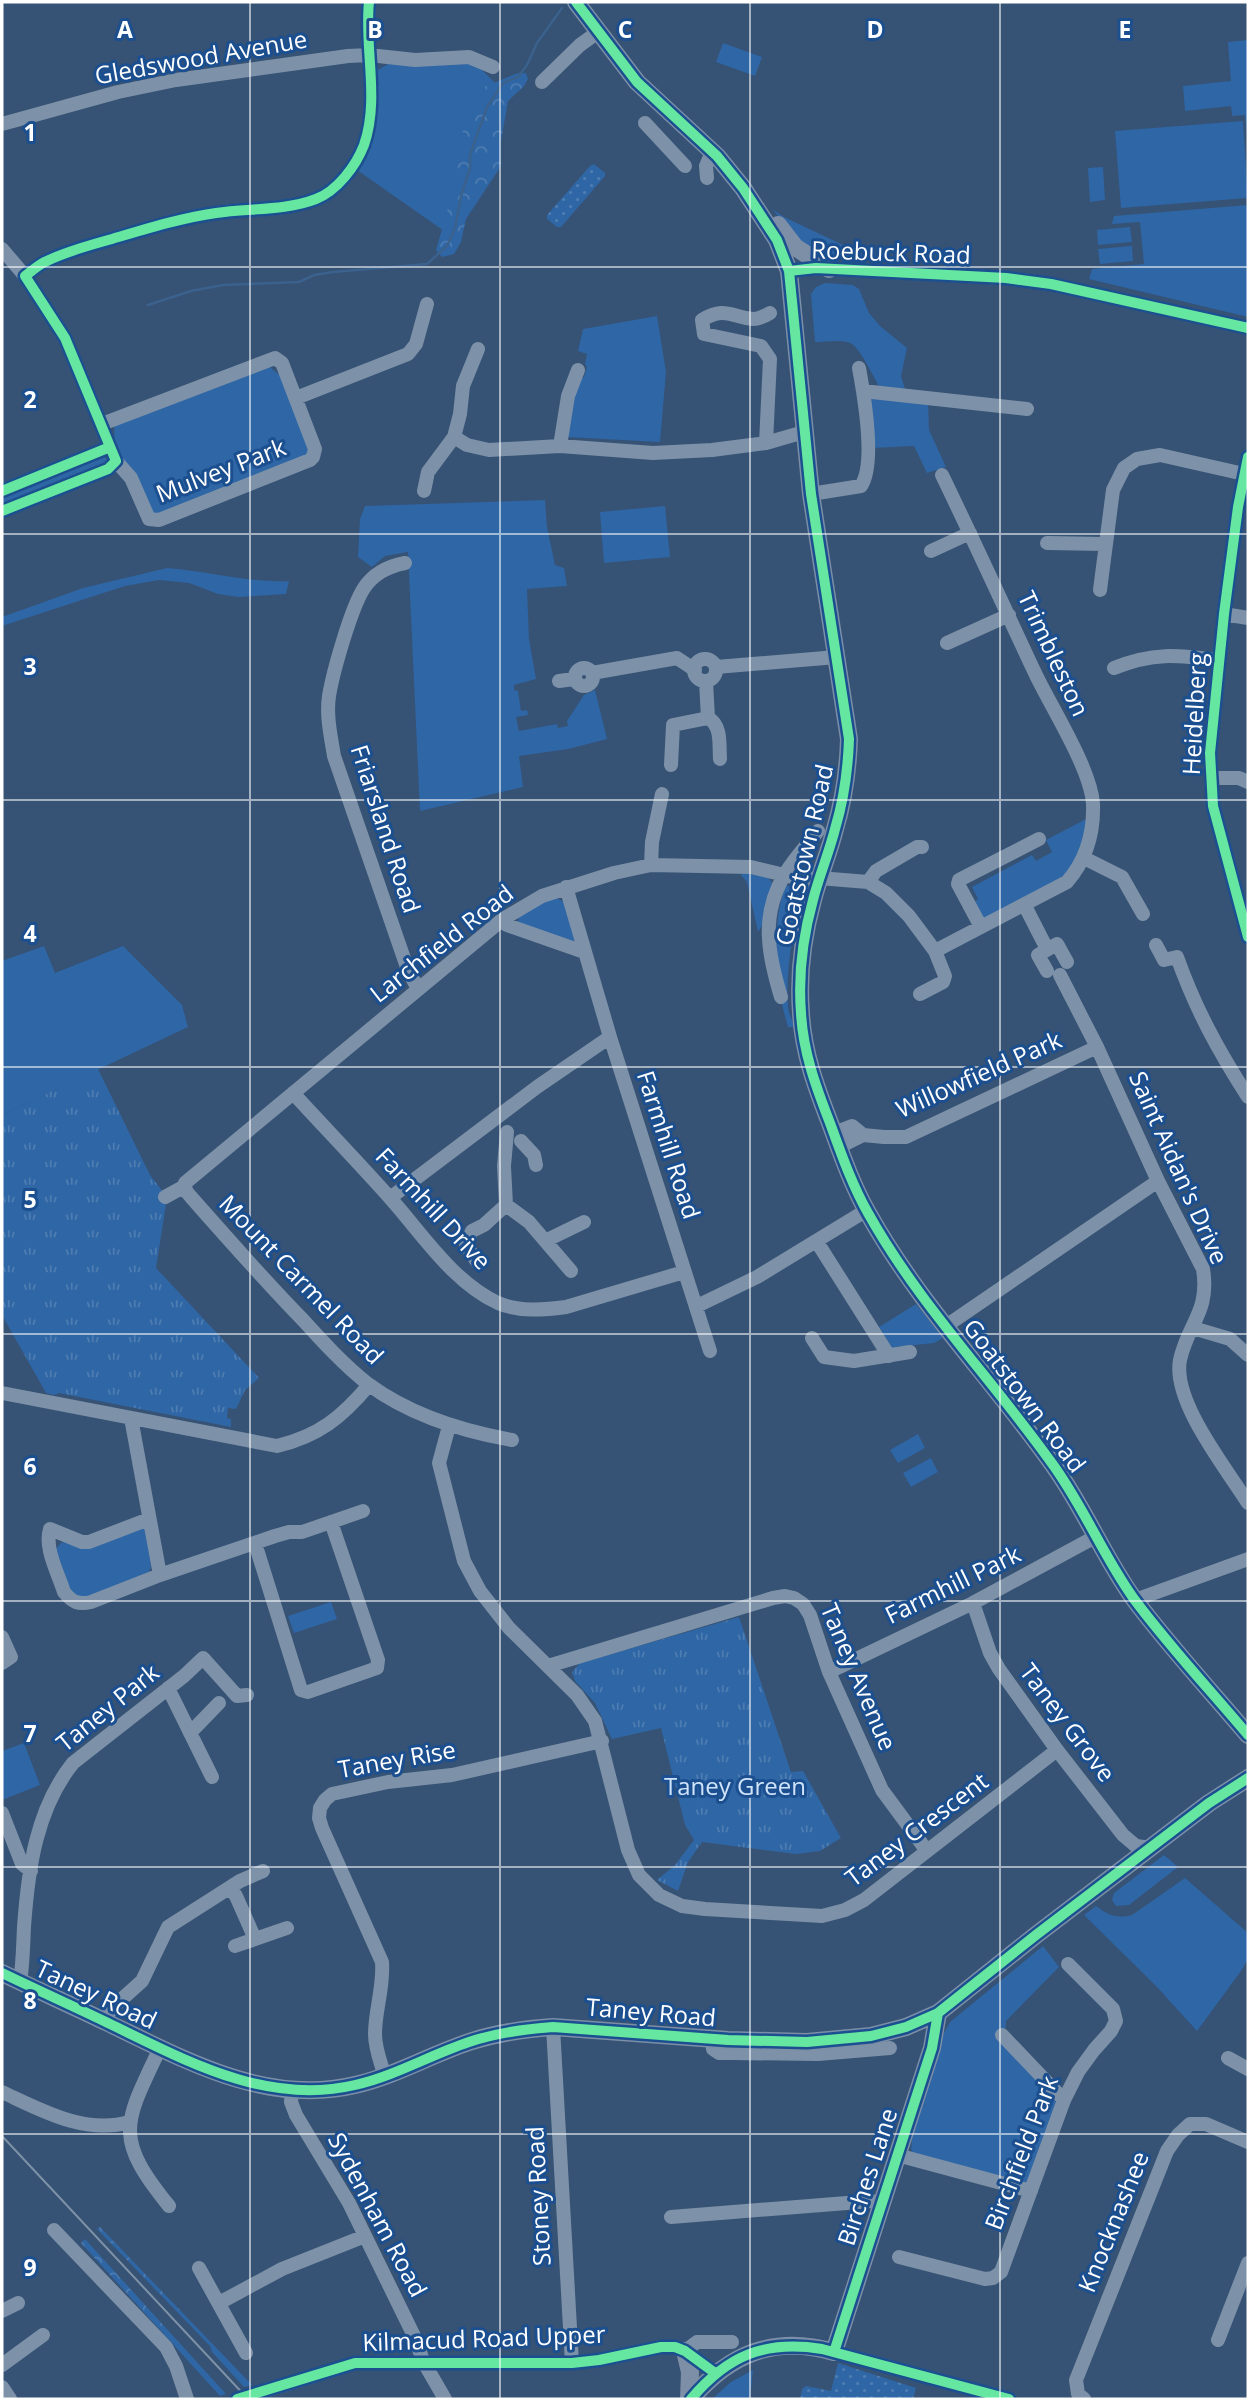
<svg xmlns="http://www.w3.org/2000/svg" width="1250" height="2401" viewBox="0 0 1250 2401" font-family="'Open Sans',sans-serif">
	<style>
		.grass { fill: #2f66a5 }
		.forest { fill: url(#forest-crowns) }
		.park { fill: url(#park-tufts) }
		.garden { fill: url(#garden-dots) }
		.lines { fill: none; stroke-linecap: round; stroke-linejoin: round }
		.stream { stroke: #3b618d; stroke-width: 2.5 }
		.minor { stroke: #7d92a8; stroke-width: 14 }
		.major { stroke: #7d8ea7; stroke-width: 18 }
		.tram { stroke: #7e92a7; stroke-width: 2 }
		.minor-bridge { stroke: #7d92a8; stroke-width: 14 }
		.cycleway-casing { stroke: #1b4f8f; stroke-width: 15 }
		.cycleway { stroke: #66e7a1; stroke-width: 10 }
		.grid { fill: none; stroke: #fff; stroke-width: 2; stroke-opacity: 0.55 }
		.labels { text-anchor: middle; stroke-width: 6; stroke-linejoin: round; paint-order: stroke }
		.street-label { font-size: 24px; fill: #fff; stroke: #1b4f8f }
		.park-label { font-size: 24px; fill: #cfe3fa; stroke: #1b4f8f }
		.grid-label { font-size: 23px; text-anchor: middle; font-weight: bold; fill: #fff; stroke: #1b4f8f; stroke-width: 6; stroke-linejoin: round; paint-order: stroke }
	</style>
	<defs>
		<pattern id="forest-crowns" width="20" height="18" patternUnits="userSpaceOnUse" patternTransform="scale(1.75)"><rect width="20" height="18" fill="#2f66a5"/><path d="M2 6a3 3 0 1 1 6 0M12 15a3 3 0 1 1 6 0" fill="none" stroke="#4e7db2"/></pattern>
		<pattern id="park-tufts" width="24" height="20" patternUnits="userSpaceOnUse" patternTransform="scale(1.75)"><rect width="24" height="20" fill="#2f66a5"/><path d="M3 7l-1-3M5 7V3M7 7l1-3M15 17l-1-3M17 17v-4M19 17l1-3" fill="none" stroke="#4e7db2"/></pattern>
		<pattern id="garden-dots" width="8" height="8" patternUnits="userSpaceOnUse" patternTransform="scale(1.75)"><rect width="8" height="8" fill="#2f66a5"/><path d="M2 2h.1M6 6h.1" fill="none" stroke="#4e7db2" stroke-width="1.8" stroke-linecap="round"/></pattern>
	</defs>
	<rect width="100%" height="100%" fill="#365274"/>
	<path class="grass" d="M1248 40V147L1245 115 1232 116 1231 106 1185 111 1183 86 1231 81 1228 42Z
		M723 43 762 57 755 76 716 62Z
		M392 62H474L495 83 444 231 357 170 374 72Z
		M1243 121 1248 198 1121 208 1115 131Z
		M1103 167 1105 200 1090 202 1088 168Z
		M1248 205V317L1089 279 1092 269 1144 264 1140 222 1112 224 1114 216Z
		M772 209 784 217 877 261 823 257 804 246Z
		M1130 227 1132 242 1098 245 1097 230Z
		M1132 246 1133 261 1100 264 1098 249Z
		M825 283 853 285 859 289 869 313 880 326 907 348 901 376 905 389 879 386C873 376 859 346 850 343 841 339 825 342 815 342L811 294 816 287Z
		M657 316 666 372 660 442 566 437 578 380 584 377 587 367 585 364 587 354 578 351 583 329Z
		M270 367 282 377 309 448 306 456 159 514H153C141 494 108 447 115 425Z
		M870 399 928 401 929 430 946 467 927 473 914 446 872 448Z
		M103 457 108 459 107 465 2 505V496Z
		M545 500 547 527 555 565 564 568 567 586 527 589 529 639 536 679 514 685V690L518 691 521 711 527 710 528 715 516 717 519 731 557 724 558 728 568 726 567 721 584 695 595 690 607 739 568 749 519 756 523 787 420 811 408 552 385 556 372 567 358 557 360 519 365 506Z
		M665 506 670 557 604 563 600 512Z
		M167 568C208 571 248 583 289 581L286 594 238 597 218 594 189 583 159 580 125 586 2 626V617L83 588Z
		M1088 818 1079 856 1063 878 982 919 973 903 978 899 972 887 1032 855 1036 861 1052 852 1046 840Z
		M743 873 768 877 772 883 763 924 758 932 747 882 741 875Z
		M785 885 796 888 799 891C795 930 785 966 788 1007 789 1014 792 1019 794 1027H788C774 980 771 932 785 885Z
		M555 897 564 902 576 936 574 941 570 942 518 923 519 915Z
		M44 946 55 973 123 946 182 1005 188 1027 2 1115V961Z
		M916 1304 943 1338 934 1343 896 1347 894 1351 879 1327Z
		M918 1434 925 1448 898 1463 890 1450Z
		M931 1458 938 1472 911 1487 903 1473Z
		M142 1527 146 1529 151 1567 149 1572 86 1598 72 1594 55 1550 61 1543Z
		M331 1602 337 1619 294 1633 288 1616Z
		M24 1743 40 1785 2 1800V1751Z
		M1164 1855 1178 1867 1129 1905 1116 1906 1112 1900 1114 1893Z
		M1185 1878 1248 1933V1959L1241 1971 1197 2031 1156 1986 1084 1915 1096 1906C1108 1915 1116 1919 1132 1915Z
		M1043 1946 1059 1967 1006 2021 1005 2033 1057 2104 1027 2182 1024 2183 914 2153 911 2150 913 2128 944 2033 950 2022Z
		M753 2370 750 2399H712L731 2382Z"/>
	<path class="forest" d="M518 73H526L528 79 524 86 508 101 501 141V166L466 219 461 242 454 254 442 257 436 250 455 184 451 154 464 129 473 98 484 87Z
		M100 2227 252 2385 244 2387 212 2352 210 2346 97 2229Z
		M85 2239 226 2394 220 2396 81 2243Z"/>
	<path class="park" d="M98 1069 150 1175 170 1201 166 1204 156 1268 259 1378 245 1390 236 1409 228 1408 227 1418 231 1419V1427L59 1393 54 1395 46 1393 2 1315V1115Z
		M739 1617 791 1772 803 1771 841 1838 820 1851 796 1854 702 1842 688 1862 678 1891 657 1880 675 1865 694 1840 685 1825 661 1728 612 1739 595 1703 575 1681 572 1672 580 1663Z"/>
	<path class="garden" d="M594 164 605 173V176L561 227H557L547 219V215L590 166Z
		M838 2363 916 2388 913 2399H800L802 2389 806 2386 831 2391Z"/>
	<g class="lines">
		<path class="stream" d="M148 305 191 291 223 285 299 282 314 275 333 272 427 264 447 246 455 228 461 196 470 168V155L487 107 503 83 518 77 527 65 537 43 562 8"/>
		<path class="minor" d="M542 82 580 45 598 32
			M645 123 685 166
			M2 124 118 92 176 80 348 56 369 55 415 60 469 57 493 67
			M707 178 706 166 712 152
			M2 249 25 276 65 338 116 461 131 478 149 519 159 520 310 460 313 457 315 449 282 363 275 358 102 424
			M789 271 816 268 1006 278 1051 284 1248 328
			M25 276C32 271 39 264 47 261 67 251 91 245 112 239 146 229 181 218 216 213 248 208 285 211 316 199 337 191 356 166 364 145 380 99 364 48 369 2
			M863 391 1027 409
			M296 398 408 354 416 344 427 304
			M454 437 467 445 489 450 560 446 653 453 712 450 766 443 804 432
			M766 443 770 359 761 346 704 334 702 320C725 306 731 317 753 319 759 319 765 316 770 313
			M560 446 568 396 578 370
			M1248 457 1238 507 1224 614 1210 753 1213 806 1248 937
			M2 491 110 447
			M424 491 428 472 454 437 460 414 463 386 478 349
			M811 494 861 486C876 464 864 395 859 368
			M2 511 108 469 116 461
			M1047 543 1105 544
			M931 551 970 533
			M405 563C389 566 374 573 364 588 351 608 333 672 329 696 326 716 331 737 334 756L408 970 418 989
			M1100 590 1113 490 1124 468 1137 459 1160 455 1244 474
			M1224 614 1248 618
			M947 643 1009 615
			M694 670a11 11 0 1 1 22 0a11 11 0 1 1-22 0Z
			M716 667 837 657
			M575 677a9 9 0 1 1 18 0a9 9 0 1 1-18 0Z
			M1114 668C1153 652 1177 655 1218 660
			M592 673 677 658 695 670
			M559 681 574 679
			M706 681 708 718C722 725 719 745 720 759
			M671 765 673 725 708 718
			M1211 778H1239L1248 782
			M1084 858 1122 877 1143 914
			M651 865 652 842 662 794
			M868 882 876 871 917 847H922
			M566 887 610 1037 710 1351
			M1025 906 1047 949
			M503 919 507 925 584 952
			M981 927 958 884 959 880 1039 839
			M1156 945 1164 960 1177 957C1196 1010 1218 1050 1248 1097
			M935 951 1067 882C1086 860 1094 833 1093 804 1091 769 1051 707 1035 673 1004 607 974 541 942 475
			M1047 971 1038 955 1057 944 1067 962
			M1060 975 1097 1047 1158 1181 1203 1269C1210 1312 1188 1323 1180 1360 1172 1401 1226 1468 1248 1503
			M781 997C768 954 760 915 785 874 794 859 807 845 818 831
			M293 1093C326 1129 359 1163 391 1199 423 1235 453 1282 498 1303 519 1312 544 1310 566 1307L684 1272
			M507 1132 504 1166 506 1205 529 1222 571 1271
			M834 1133 852 1126 863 1135
			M521 1141 534 1155 536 1165
			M839 1147 863 1135 884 1137H906L1097 1047
			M165 1197 185 1186
			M390 1198 537 1087 610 1037
			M547 1240 584 1222
			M817 1242 889 1356
			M478 1263 466 1245 472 1231 484 1225 506 1205
			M697 1306 757 1277 867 1210
			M946 1326 1158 1181
			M1193 1328 1230 1339 1248 1355
			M812 1338 824 1357 854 1361 910 1352
			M2 1393 277 1446C319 1436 342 1417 369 1385
			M131 1418 160 1575
			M449 1426 439 1463 464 1561 480 1591 509 1628 577 1695 595 1721 628 1850 639 1875 659 1895 682 1906 705 1909 822 1916 845 1910 864 1900 1057 1750
			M512 1440C461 1431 410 1415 368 1384 344 1365 323 1342 303 1320 264 1280 228 1239 191 1197L186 1191 185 1183 503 919 542 896 614 873 651 865 751 867 801 879 819 878 868 882 886 893 909 916 935 951 945 976 943 982 920 994
			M149 1519 89 1542H82L50 1529C44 1548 58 1573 64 1592 72 1602 78 1605 91 1602L160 1575 275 1536 289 1532H302L363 1511
			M255 1543 301 1690 308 1692 377 1668 378 1660 331 1522
			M1135 1600 1248 1559
			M973 1603 990 1653 999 1669 1057 1750 1123 1835 1136 1846 1151 1848
			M2 1637 11 1657 2 1663
			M548 1666 773 1598 785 1596 794 1598 803 1604 810 1615 829 1672 882 1790 927 1851
			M829 1672 973 1603 1095 1537
			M168 1688 212 1777
			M190 1733 219 1703
			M2 1813 22 1864 31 1871
			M230 1888 236 1896 255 1939
			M235 1946 287 1928
			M20 1982C23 1964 23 1946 24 1927 28 1870 36 1809 73 1763L184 1676 203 1658 237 1696 247 1695
			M104 2021 112 2008 142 1981 168 1927 240 1881 263 1871
			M553 2027 572 2363
			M1002 2035 1064 2100
			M712 2039 713 2049 719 2053H731L818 2054 890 2048
			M160 2048C124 2124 113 2137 169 2206
			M1228 2058 1248 2069
			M385 2077C381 2063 375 2049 375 2034 375 2010 384 1987 382 1962L322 1828 319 1818 320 1808 325 1800 332 1794 388 1782 452 1775 602 1741
			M292 2090 291 2102 296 2115 349 2203 416 2340 423 2361 445 2399
			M2 2092C41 2110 85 2135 129 2122
			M897 2155 1031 2191
			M671 2217 872 2201 882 2203
			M54 2230 166 2347 176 2366 187 2399
			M899 2257 985 2279 993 2278 1001 2272 1064 2100 1078 2072 1094 2050 1111 2031 1116 2021 1113 2009 1068 1964
			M199 2268 246 2353
			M219 2303 282 2269 365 2236
			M2 2311 18 2303
			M1218 2340 1248 2263
			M685 2351 697 2342H732
			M834 2352 1009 2399
			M2 2365 43 2335
			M2 2387 10 2399
			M258 2393 355 2363H572L599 2360 661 2347H675L685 2351 715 2373
			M1084 2399 1078 2394 1076 2380 1167 2151 1178 2135 1190 2124H1206L1248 2142"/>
		<path class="major" d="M576 2 637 82 717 156 743 188 777 240 789 271 811 494 849 739C848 770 844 799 835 829 829 853 819 876 813 900 803 936 798 975 801 1013 803 1052 816 1087 830 1123 841 1153 852 1185 868 1213 918 1303 991 1378 1051 1462 1083 1505 1103 1556 1134 1599 1169 1646 1210 1690 1248 1735
			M778 225 795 247 829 269
			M2 1973C37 1990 73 2006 108 2023 185 2060 266 2106 355 2085 395 2076 430 2055 469 2042 496 2033 524 2029 553 2027L728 2040 807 2042 871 2036 906 2027 938 2013 1036 1935 1209 1803 1248 1778
			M685 2351 690 2372 689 2399
			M691 2399C730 2353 775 2335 834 2352L932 2048 938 2013"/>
		<path class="tram" d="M2 2136 248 2399"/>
		<path class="minor-bridge" d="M237 2399 258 2393"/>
		<g class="cycleway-casing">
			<path id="cycleway" d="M576 2 637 82 717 156 743 188 777 240 789 271 811 494 849 739C848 770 844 799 835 829 829 853 819 876 813 900 803 936 798 975 801 1013 803 1052 816 1087 830 1123 841 1153 852 1185 868 1213 918 1303 991 1378 1051 1462 1083 1505 1103 1556 1134 1599 1169 1646 1210 1690 1248 1735
				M789 271 816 268 1006 278 1051 284 1248 328
				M1248 457 1238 507 1224 614 1210 753 1213 806 1248 937
				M2 491 110 447
				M2 511 108 469 116 461 65 338 25 276C32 271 39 264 47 261 67 251 91 245 112 239 146 229 181 218 216 213 248 208 285 211 316 199 337 191 356 166 364 145 380 99 364 48 369 2
				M2 1973C37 1990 73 2006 108 2023 185 2060 266 2106 355 2085 395 2076 430 2055 469 2042 496 2033 524 2029 553 2027L728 2040 807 2042 871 2036 906 2027 938 2013 1036 1935 1209 1803 1248 1778
				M834 2352 932 2048 938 2013
				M237 2399 355 2363H572L599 2360 661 2347H675L685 2351 715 2373
				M691 2399C728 2355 765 2340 822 2349L1009 2399"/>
		</g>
		<use href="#cycleway" class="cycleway"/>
	</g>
	<path class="grid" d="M250 2V2399M500 2V2399M750 2V2399M1000 2V2399M2 267H1248M2 534H1248M2 800H1248M2 1067H1248M2 1334H1248M2 1601H1248M2 1867H1248M2 2134H1248"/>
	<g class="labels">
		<g class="street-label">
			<text transform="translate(201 58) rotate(-10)" y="8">Gledswood Avenue</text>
			<text transform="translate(891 253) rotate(2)" y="8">Roebuck Road</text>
			<text transform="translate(221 471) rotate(-21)" y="8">Mulvey Park</text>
			<text transform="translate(1053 654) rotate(65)" y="8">Trimbleston</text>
			<text transform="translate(1195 714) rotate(-87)" y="8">Heidelberg</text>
			<text transform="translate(385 829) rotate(72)" y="8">Friarsland Road</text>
			<text transform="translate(805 855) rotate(-77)" y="8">Goatstown Road</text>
			<text transform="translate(442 944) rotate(-38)" y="8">Larchfield Road</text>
			<text transform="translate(979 1075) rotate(-24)" y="8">Willowfield Park</text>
			<text transform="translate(668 1145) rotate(72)" y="8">Farmhill Road</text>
			<text transform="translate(1178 1168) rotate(66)" y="8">Saint Aidan's Drive</text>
			<text transform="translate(433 1209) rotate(47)" y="8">Farmhill Drive</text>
			<text transform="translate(301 1280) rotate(46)" y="8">Mount Carmel Road</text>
			<text transform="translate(1024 1396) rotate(53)" y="8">Goatstown Road</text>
			<text transform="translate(953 1585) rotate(-26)" y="8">Farmhill Park</text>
			<text transform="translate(858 1677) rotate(67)" y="8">Taney Avenue</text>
			<text transform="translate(108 1708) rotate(-39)" y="8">Taney Park</text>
			<text transform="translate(1067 1723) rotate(53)" y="8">Taney Grove</text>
			<text transform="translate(397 1760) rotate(-10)" y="8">Taney Rise</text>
			<text transform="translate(917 1830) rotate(-37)" y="8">Taney Crescent</text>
			<text transform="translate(96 1995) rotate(25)" y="8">Taney Road</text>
			<text transform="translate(651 2013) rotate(5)" y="8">Taney Road</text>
			<text transform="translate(1022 2153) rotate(-69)" y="8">Birchfield Park</text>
			<text transform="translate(868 2177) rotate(-72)" y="8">Birches Lane</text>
			<text transform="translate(539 2196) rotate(-93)" y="8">Stoney Road</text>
			<text transform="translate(377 2215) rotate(62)" y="8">Sydenham Road</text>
			<text transform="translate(1114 2222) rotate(-68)" y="8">Knocknashee</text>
			<text transform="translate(484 2339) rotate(-2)" y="8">Kilmacud Road Upper</text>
		</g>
		<g class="park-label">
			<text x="735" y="1795">Taney Green</text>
		</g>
	</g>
	<g class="grid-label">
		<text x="125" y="38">A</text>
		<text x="375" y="38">B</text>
		<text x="625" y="38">C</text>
		<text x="875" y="38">D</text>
		<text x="1125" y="38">E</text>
		<text x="30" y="141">1</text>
		<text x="30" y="408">2</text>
		<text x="30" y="675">3</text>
		<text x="30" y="942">4</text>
		<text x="30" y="1208">5</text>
		<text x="30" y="1475">6</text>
		<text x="30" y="1742">7</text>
		<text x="30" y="2009">8</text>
		<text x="30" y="2276">9</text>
	</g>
	<rect width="1250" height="2401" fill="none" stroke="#ffffff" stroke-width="7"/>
</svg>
